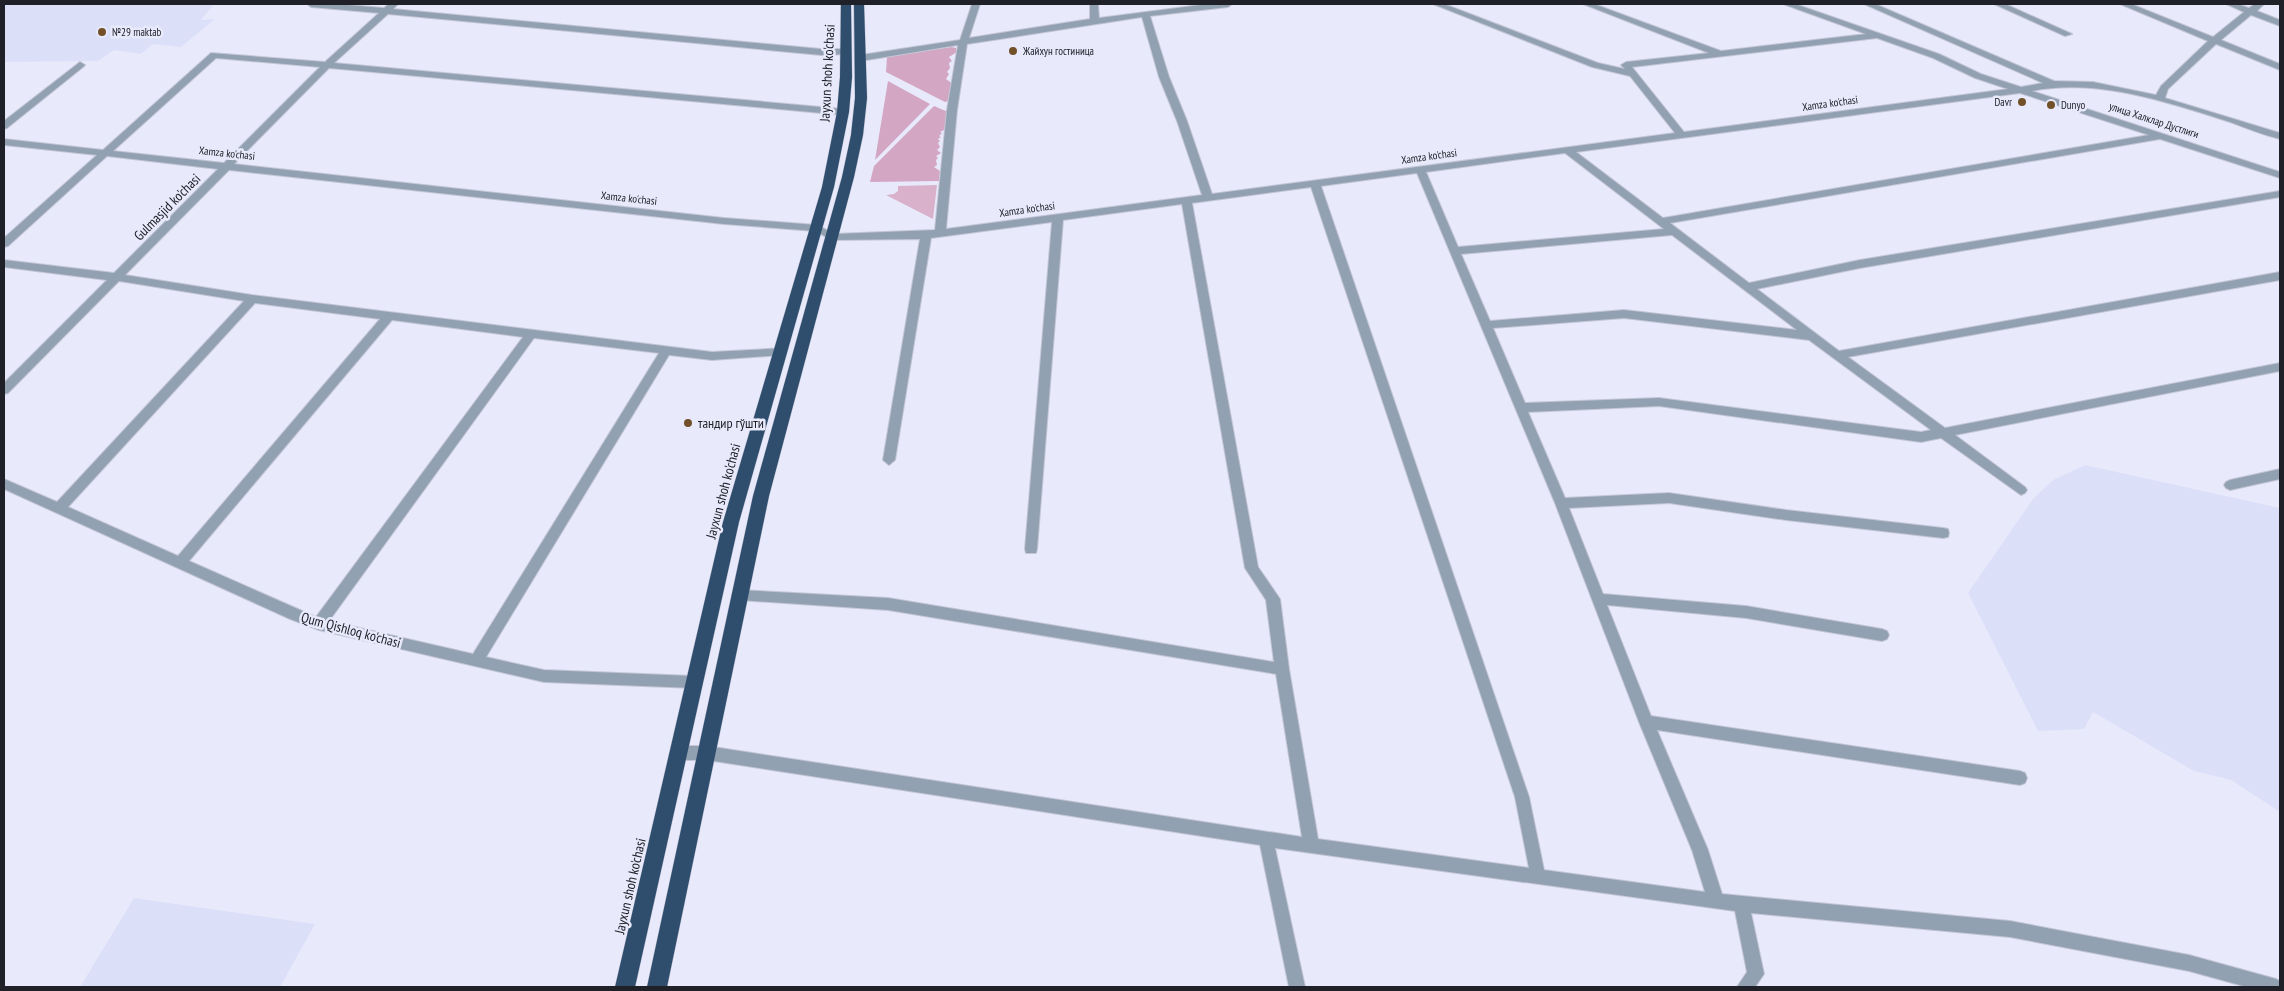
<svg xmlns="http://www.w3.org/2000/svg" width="2284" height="991" viewBox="0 0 2284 991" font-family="'PT Sans Narrow',sans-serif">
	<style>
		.built { fill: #dcdff8 }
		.green { fill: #d9b1ca }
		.forest { fill: #d3a6c3 }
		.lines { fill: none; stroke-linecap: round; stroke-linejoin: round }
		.minor-casing { stroke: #c4c6d6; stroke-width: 2 }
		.highway-casing { stroke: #c4c6d6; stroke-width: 1 }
		.minor { fill: #92a1b1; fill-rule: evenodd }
		.highway { fill: #2f4d6d; fill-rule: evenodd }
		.poi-dot { fill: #725028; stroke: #e8eafc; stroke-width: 2 }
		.labels { text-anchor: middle; stroke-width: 5; stroke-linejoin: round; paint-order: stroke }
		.far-poi-label { font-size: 11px; fill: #202128; stroke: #e8eafc; text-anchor: start }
		.far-street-label { font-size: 11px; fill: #202128; stroke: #e8eafc }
		.street-label { font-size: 14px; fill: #202128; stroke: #e8eafc }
		.poi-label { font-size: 14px; fill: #202128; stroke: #e8eafc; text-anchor: start }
	</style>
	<rect width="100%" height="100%" fill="#e8eafc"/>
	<path class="built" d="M4 4H214L201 20 215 19 181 47 153 44 141 54 114 50 98 61 4 62Z
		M2085 465 2280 508V812L2231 780 2194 771 2093 712 2084 729 2038 731 1968 593 2033 499 2053 480Z
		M134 898 315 924 280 987H80Z"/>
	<path class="green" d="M937 185 933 219 886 195 894 194 898 191V186Z"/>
	<path class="forest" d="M951 47 956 48 957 52 949 57 952 61 949 63 950 68 947 72 949 74 946 79 953 84 951 100 945 102 886 72 887 57Z
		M888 81 930 104 875 160Z
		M934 106 948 112 946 129 940 132 942 133 939 136 941 137 938 139 940 141 938 143 940 147 937 150 941 153 936 156 938 158 936 160 937 165 934 167 940 171 939 181 870 182 874 166Z"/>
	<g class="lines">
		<g class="minor-casing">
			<path id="minor" d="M307 4H336L384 8 389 4H398L393 9 821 49H845L848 50V54L821 55 388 14 334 63 843 109 848 112 843 115 329 68 234 164 724 218 817 225 834 234 935 230 947 110 958 45 861 61 856 58 861 55 960 40 972 4H980L969 38 1090 19V4H1098L1099 18 1208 4H1232L1228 7 1150 16 1169 77 1187 121 1212 194 1675 133 1630 76 1592 67 1433 4H1444L1598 63 1625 69 1621 65 1626 62 1709 53 1583 4H1594L1721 51 1866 34 1783 4H1795L1939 54 1981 74 2021 87 2043 83 1864 4H1875L2054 81 2093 82 2156 95 2161 86 2208 41 2120 4H2131L2213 37 2244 12 2226 4H2237L2249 8 2255 4H2264L2257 11 2280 20V26L2251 15 2221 40 2280 64V70L2216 44 2168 89 2165 98 2280 133V139C2263 135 2246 128 2230 122 2167 102 2098 78 2032 91L2280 172V178L2160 139 1670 223 1749 283 1860 260 2280 191V197L1860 268 1757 289 1839 351 2280 272V280L1848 357 1945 428 2280 363V371L1955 435 2025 487 2027 490 2025 493 2021 495 1941 438 1921 442 1659 406 1528 412 1565 498 1669 493 1786 510 1943 528 1948 529 1949 533 1948 537 1943 538 1786 520 1669 503 1569 508 1603 594 1746 606 1882 629 1887 631 1889 635 1887 639 1882 641 1746 618 1607 605 1651 716 2020 771 2025 773 2027 778 2025 783 2020 785 1657 730 1708 850 1722 894 2010 921 2189 955 2276 979 2280 981V987H2247L2189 971 2010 937 1751 913 1764 974 1755 987H1737L1747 972 1735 911 1275 848 1305 987H1289L1260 845 707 760H677L672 758 670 753 672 748 677 746H707L1302 837 1276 674 888 610 739 600 734 599 732 595 734 591 739 590 888 598 1274 662 1266 600 1245 568 1182 204 1063 220 1037 549 1036 553H1026L1025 549 1052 222 931 238 895 460 889 465 883 460 920 239 832 240 815 231 724 224 229 170 125 275 252 295 712 352 785 348 787 351 785 354 781 355 712 360 669 355 486 657 544 670 693 676 698 678 700 682 698 686 693 688 544 682 319 630 290 619 4 489V479L57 502 244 301 119 281 8 393 4 394V383L107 280 4 267V260L114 273 218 169 107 156 8 246 4 247V238L97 155 4 145V139L103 150 211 53 325 62 379 13 311 7ZM1142 17 1159 77 1177 121 1202 195 946 229 957 110 967 44ZM1877 38 1933 58 1975 78 2008 89 1684 132 1632 67ZM216 58 320 67 224 163 113 151ZM2020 93 2149 135 1663 218 1576 152ZM1565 153 1664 229 1458 247 1426 172ZM1417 173 1555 503 1639 722 1692 850 1705 892 1544 870 1529 797 1321 186ZM1311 187 1515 797 1529 868 1318 839 1289 669 1280 599 1258 567 1192 203ZM1672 235 1797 330 1624 310 1490 321 1461 254ZM255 303 380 319 178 556 68 507ZM1624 318 1809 340 1931 430 1921 432 1659 398 1525 403 1493 328ZM392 320 523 337 316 617 189 561ZM534 338 659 353 473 654 329 621Z
				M1994 4H2005L2072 34 2065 36Z
				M80 62 85 65 83 67 7 128 4 129V121Z
				M2280 469V479L2230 490 2226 488 2224 485 2226 482 2230 480Z"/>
		</g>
		<g class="highway-casing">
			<path id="highway" d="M841 4H851L852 77 849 112 834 187 739 522 635 987H615L723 522 822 187 837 112 840 77Z
				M854 4H864L867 98 863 135 854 177 769 496 667 987H647L753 496 842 177 851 135 855 98Z"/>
		</g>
		<use href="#minor" class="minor"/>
		<use href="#highway" class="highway"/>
	</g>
	<g class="poi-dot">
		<circle cx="102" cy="32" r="5"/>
		<circle cx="1013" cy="51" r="5"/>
		<circle cx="2022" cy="102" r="5"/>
		<circle cx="2051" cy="105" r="5"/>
		<circle cx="688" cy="423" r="5"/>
	</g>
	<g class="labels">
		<g class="far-poi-label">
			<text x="112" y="36">№29 maktab</text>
			<text x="1023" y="55">Жайхун гостиница</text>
			<text x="2012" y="106" text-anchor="end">Davr</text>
			<text x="2061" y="109">Dunyo</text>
		</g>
		<g class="far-street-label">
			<text transform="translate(1830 103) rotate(-8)" y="4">Xamza ko'chasi</text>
			<text transform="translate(2154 120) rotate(18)" y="4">улица Халклар Дустлиги</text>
			<text transform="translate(227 153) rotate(6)" y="4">Xamza ko'chasi</text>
			<text transform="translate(1429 156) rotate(-8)" y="4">Xamza ko'chasi</text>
			<text transform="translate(629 198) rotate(6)" y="4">Xamza ko'chasi</text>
			<text transform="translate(1027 209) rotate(-8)" y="4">Xamza ko'chasi</text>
		</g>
		<g class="street-label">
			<text transform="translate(827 73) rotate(-87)" y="5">Jayxun shoh ko'chasi</text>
			<text transform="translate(167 207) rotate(-45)" y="5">Gulmasjid ko'chasi</text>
			<text transform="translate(723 491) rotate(-75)" y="5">Jayxun shoh ko'chasi</text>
			<text transform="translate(351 630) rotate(15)" y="5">Qum Qishloq ko'chasi</text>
			<text transform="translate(630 886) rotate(-77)" y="5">Jayxun shoh ko'chasi</text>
		</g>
		<g class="poi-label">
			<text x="698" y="428">тандир гўшти</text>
		</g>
	</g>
	<rect width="2284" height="991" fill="none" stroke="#202128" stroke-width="10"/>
</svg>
